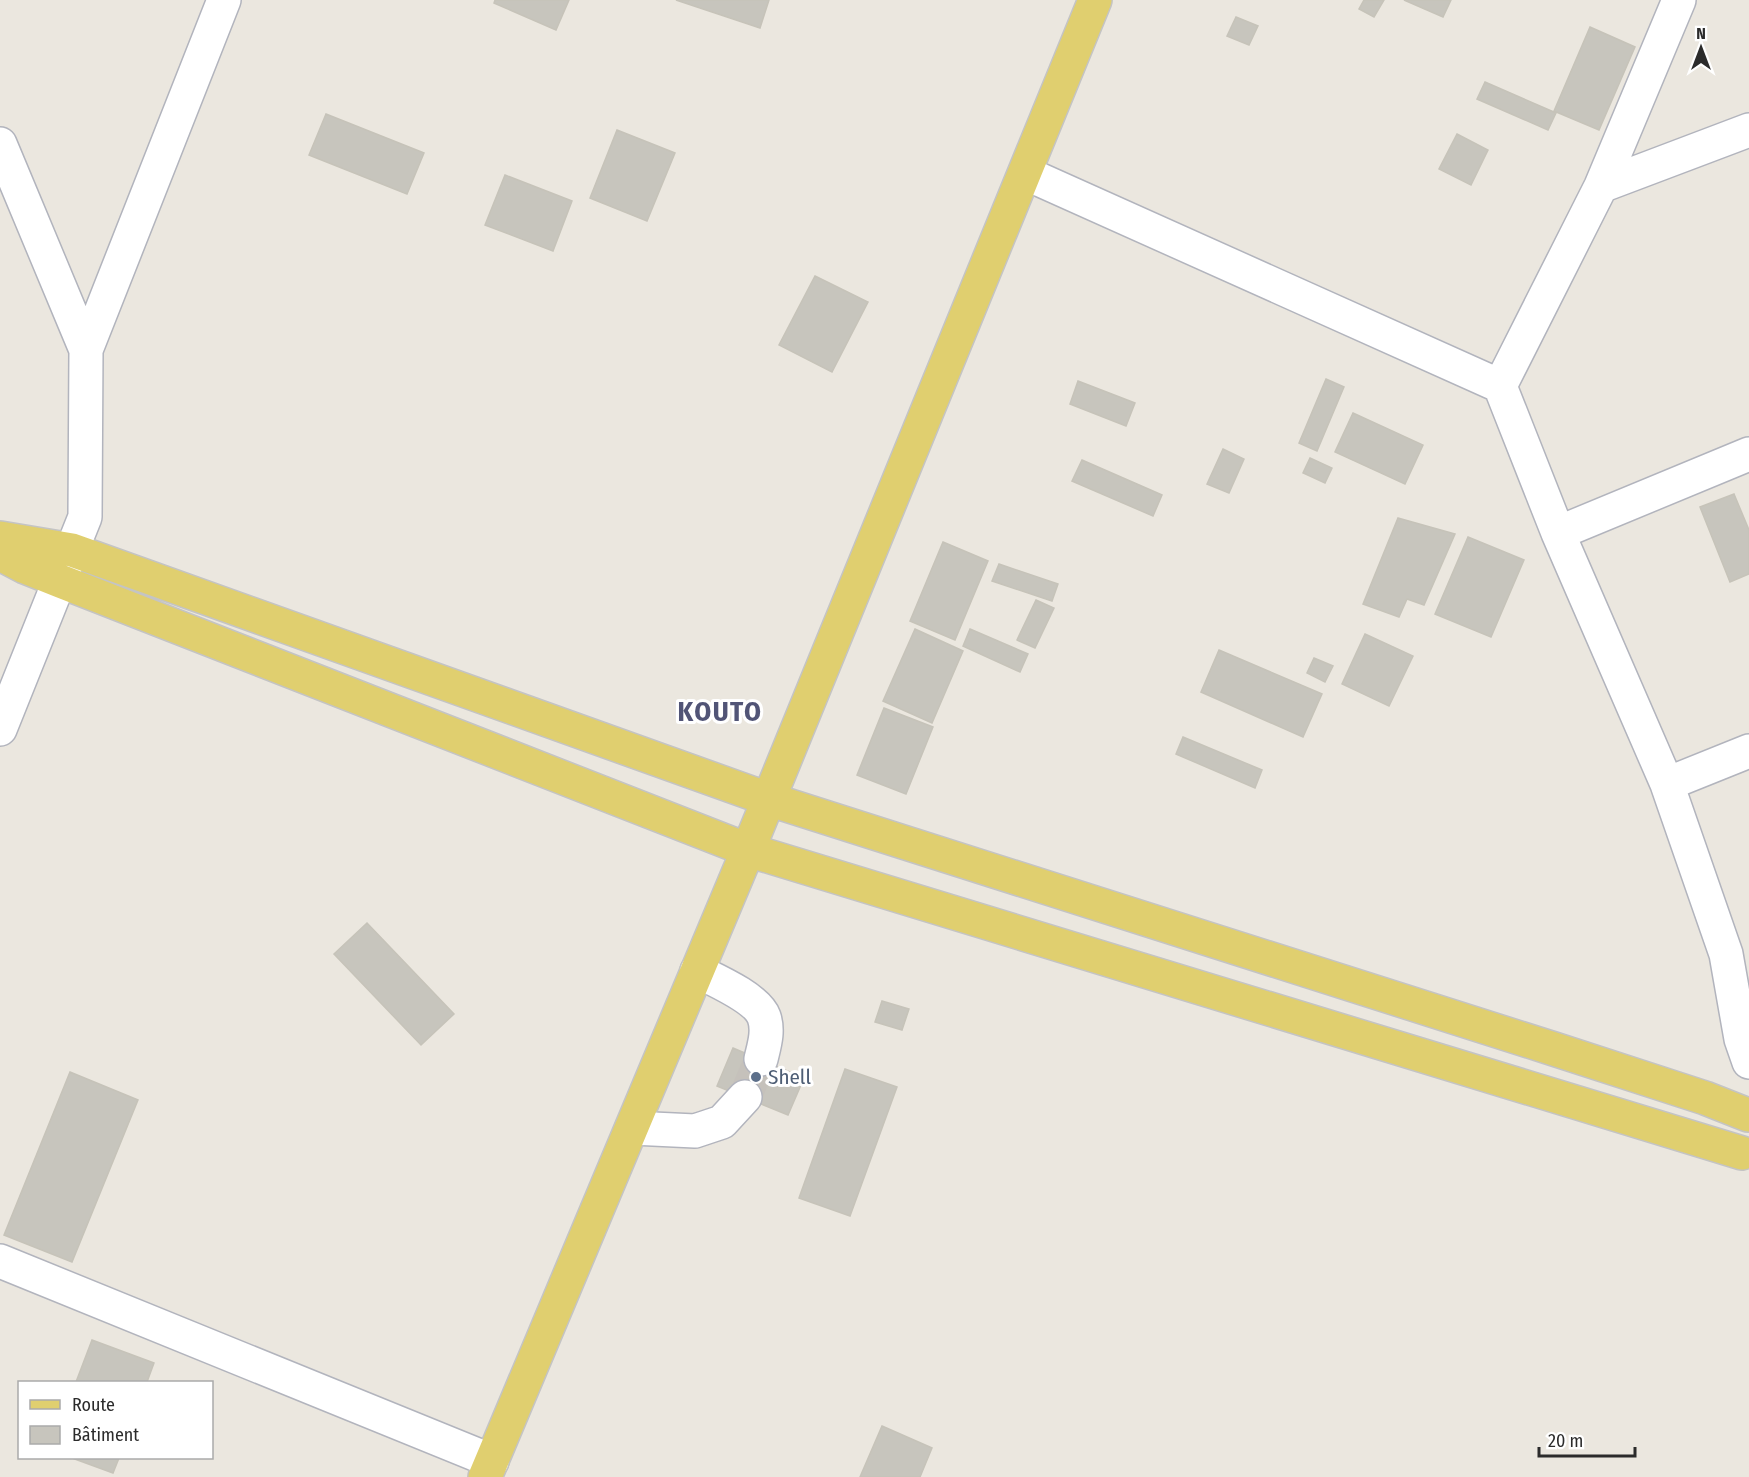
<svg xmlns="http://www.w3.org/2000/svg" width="1749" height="1477" viewBox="0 0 1749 1477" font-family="'Fira Sans Condensed',sans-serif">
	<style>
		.building { fill: #c7c5bd; stroke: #c6c3b9; stroke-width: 1.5 }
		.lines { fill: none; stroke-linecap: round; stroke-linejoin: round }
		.minor-tunnel { stroke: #c5c1bb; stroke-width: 33; stroke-dasharray: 33 16; stroke-linecap: butt }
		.minor-casing { stroke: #b2b4bd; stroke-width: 36 }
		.major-casing { stroke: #c4c4c4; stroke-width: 36 }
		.minor { stroke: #fff; stroke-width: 33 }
		.major { stroke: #e0cf6f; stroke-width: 33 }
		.service-dot { fill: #5c6f8a; stroke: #fff; stroke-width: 2 }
		.labels { text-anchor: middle; stroke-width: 6; stroke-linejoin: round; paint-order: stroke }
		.service-label { font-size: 21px; fill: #4e5e75; stroke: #fff; text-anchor: start }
		.district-label { font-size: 27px; font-weight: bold; letter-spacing: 1.5px; fill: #515476; stroke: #fff }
	</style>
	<rect width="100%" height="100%" fill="#ebe7df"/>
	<path class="building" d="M495 0H569L556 30 494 3Z
		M676 0H769L760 28Z
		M1364 0H1384L1374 17 1359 9Z
		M1404 0H1451L1443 17Z
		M1236 17 1258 26 1249 45 1227 36Z
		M1590 27 1635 47 1599 130 1554 111Z
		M1485 82 1556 113 1548 130 1477 99Z
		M326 114 424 153 407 194 309 155Z
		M617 130 675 153 647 221 590 198Z
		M1457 134 1488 150 1471 185 1439 169Z
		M505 175 572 201 553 251 485 225Z
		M815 276 868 302 832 372 779 345Z
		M1326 379 1344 387 1317 451 1299 443Z
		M1078 381 1135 403 1126 426 1070 404Z
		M1353 413 1423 445 1405 484 1335 452Z
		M1223 449 1244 459 1229 493 1207 484Z
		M1310 458 1332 468 1325 483 1303 473Z
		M1082 460 1162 495 1153 516 1072 481Z
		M1734 494 1749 530V574L1730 582 1700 507Z
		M1398 518 1455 534 1424 605 1407 599 1399 617 1363 604Z
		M1468 537 1524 560 1491 637 1435 614Z
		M943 542 988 561 955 640 910 621Z
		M999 564 1058 584 1052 601 992 581Z
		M1036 600 1054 608 1035 648 1017 640Z
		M915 629 963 651 932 723 883 701Z
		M970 629 1028 654 1020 672 963 646Z
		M1365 634 1413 656 1389 706 1342 684Z
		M1219 650 1322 694 1303 737 1201 692Z
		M1314 658 1333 666 1325 682 1307 673Z
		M884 708 933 727 906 794 857 775Z
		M1183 737 1262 770 1255 788 1176 754Z
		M367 923 454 1014 421 1045 334 954Z
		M882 1001 909 1009 902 1030 875 1022Z
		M733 1048 804 1078 788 1115 717 1086Z
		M845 1069 897 1087 850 1216 799 1198Z
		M70 1072 138 1100 72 1262 4 1235Z
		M92 1340 154 1363 147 1382H76Z
		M882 1426 932 1448 920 1477H860Z
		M72 1458H119L113 1473Z"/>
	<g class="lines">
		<path class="minor-tunnel" d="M745 1097 761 1059"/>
		<g class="minor-casing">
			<path id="minor" d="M0 144 86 350 85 517 0 729
				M1025 173 1500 386 1558 533 1667 784 1726 954 1741 1039 1749 1062
				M1601 186 1749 130
				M86 350 224 0
				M1500 386 1601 186 1679 0
				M1558 533 1749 454
				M1667 784 1749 751
				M697 971C715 980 757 998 764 1017 769 1031 764 1046 761 1059
				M632 1128 695 1131 722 1122 745 1097
				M0 1261 492 1461"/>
		</g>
		<g class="major-casing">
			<path id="major" d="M0 538 72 550 768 799 1554 1049 1705 1098 1748 1115
				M0 554 25 567 60 581 748 850 1742 1153
				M485 1477 748 850 1095 0"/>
		</g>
		<use href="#minor" class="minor"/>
		<use href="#major" class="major"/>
	</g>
	<circle class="service-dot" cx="756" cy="1077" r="6"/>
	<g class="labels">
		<g class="service-label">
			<text x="768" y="1084">Shell</text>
		</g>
		<g class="district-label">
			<text x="720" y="721">KOUTO</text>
		</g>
	</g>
	<rect x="18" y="1381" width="195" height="78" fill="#ffffff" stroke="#aaaaaa" stroke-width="1.5"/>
	<rect x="30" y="1400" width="30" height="9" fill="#e0cf6f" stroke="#aaaaaa" stroke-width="1.5"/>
	<text x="72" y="1411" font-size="18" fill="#2b2b2b">Route</text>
	<rect x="30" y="1426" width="30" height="18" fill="#c7c5bd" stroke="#aaaaaa" stroke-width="1.5"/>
	<text x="72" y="1441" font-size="18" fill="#2b2b2b">Bâtiment</text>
	<g transform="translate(1701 48)" stroke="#ffffff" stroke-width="4.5" paint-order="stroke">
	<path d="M0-4.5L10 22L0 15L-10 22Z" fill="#2b2b2b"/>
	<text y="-9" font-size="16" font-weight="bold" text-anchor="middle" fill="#2b2b2b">N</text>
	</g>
	<path d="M1539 1447v9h96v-9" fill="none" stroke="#2b2b2b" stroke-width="3"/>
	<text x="1548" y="1447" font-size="18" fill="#2b2b2b" stroke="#ffffff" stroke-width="4.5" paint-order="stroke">20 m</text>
</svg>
